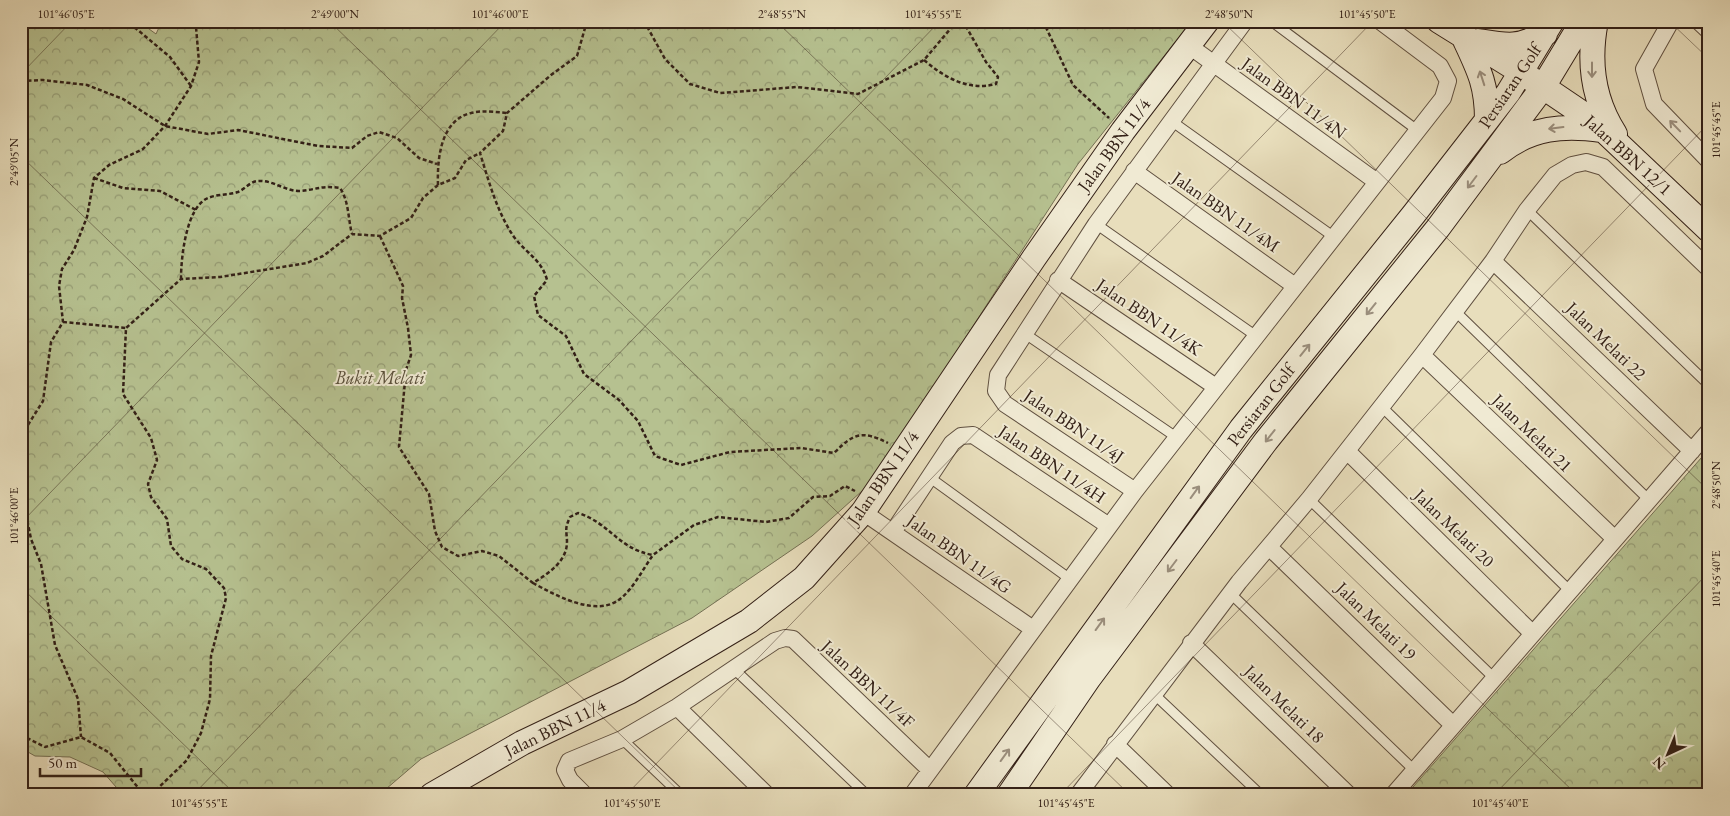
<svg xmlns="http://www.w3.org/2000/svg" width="1730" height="816" viewBox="0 0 1730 816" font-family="'EB Garamond',serif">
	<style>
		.forest { fill: url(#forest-crowns); stroke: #747054 }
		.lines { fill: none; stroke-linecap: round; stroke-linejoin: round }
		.lane-casing { stroke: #605040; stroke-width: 11 }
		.street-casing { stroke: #605040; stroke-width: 18 }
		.secondary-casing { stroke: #332017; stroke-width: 26 }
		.path { stroke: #332017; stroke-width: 2.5; stroke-dasharray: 4 2.5; stroke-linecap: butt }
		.lane { stroke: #f0ead3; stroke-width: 9 }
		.street { stroke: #f0ead3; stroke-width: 16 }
		.secondary { stroke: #f0ead3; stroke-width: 24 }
		.oneway { stroke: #9b8f7e }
		.ticks { fill: none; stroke: #332017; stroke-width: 1; stroke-opacity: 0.45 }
		.labels { text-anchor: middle; stroke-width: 4; stroke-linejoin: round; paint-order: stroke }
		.street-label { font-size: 18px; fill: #332017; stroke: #f0ead3 }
		.park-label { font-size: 18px; font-style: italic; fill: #5a503b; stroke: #f0ead3 }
		.neatline { fill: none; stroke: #332017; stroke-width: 2 }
		.ticks-label { font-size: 12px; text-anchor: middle; fill: #332017 }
	</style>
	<defs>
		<pattern id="forest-crowns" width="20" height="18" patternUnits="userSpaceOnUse" patternTransform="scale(1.25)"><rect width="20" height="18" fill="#b6c190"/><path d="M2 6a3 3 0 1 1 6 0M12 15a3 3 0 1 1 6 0" fill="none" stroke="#959c75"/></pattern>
	</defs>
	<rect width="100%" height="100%" fill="#e8debc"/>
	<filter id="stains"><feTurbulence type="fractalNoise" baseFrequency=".004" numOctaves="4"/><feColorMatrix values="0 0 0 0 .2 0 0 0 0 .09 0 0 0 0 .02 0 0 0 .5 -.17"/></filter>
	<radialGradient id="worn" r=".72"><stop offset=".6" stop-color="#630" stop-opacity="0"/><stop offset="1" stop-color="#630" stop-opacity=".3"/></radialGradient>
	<path class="forest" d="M21 21H138L156 34 162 21H1192L1078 164 872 482 812 536 692 618 421 759 379 795H123L103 772 70 757 35 756 21 748Z
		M1709 449V795H1406Z"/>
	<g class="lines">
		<g class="lane-casing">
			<path id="lane" d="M1271 21 1417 130
				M1693 21 1709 36
				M1170 120 1334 237
				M1527 210 1709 385
				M1096 224 1256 336
				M1455 311 1649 500
				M1024 333 1176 437
				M1382 407 1570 591
				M929 477 1070 579
				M1309 499 1494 678
				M1230 593 1414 770
				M734 669 867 795
				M1155 695 1261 795
				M622 739 681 795"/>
		</g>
		<g class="street-casing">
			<path id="street" d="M1671 21 1644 69 1654 104 1709 161
				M1188 45 1377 182
				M1134 171 1295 286
				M1493 261 1692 451
				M1058 280 1216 387
				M1422 355 1615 539
				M1347 451 1532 633
				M1135 491 1005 404 996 391 998 375 1096 224 1245 21
				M863 512 1033 629
				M893 532 952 443 961 436 973 435 1109 526
				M1269 547 1453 725
				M1191 643 1349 795
				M677 707 767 795
				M1115 744 1168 795
				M585 795 570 780 565 770 569 761 622 739 677 707 775 641 785 638 793 639 930 770
				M912 795 1135 491 1443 98 1448 81 1440 66 1380 21
				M1078 795 1239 582 1309 499 1422 355 1493 261 1527 210 1555 175 1572 165 1586 162 1603 167 1709 269
				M1393 795 1709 431"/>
		</g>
		<g class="secondary-casing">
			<path id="secondary" d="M1439 21 1521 72 1595 122 1709 230
				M1596 21C1588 61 1593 100 1615 134
				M1464 38C1479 70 1487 85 1487 120
				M1478 41C1509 46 1516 48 1545 34
				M1500 152C1532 127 1563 125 1602 130
				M432 795 522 743 629 692 749 621 804 578 863 512 1034 258 1123 131 1207 21
				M976 795 1241 429 1414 214 1508 93 1552 21
				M1009 795 1089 678 1266 441 1438 228 1543 87 1583 21"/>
		</g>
		<path class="path" d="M116 21 133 26 170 57 191 86
			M587 21 577 56 551 75 507 113 503 131 480 153C489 182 497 212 514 237 526 253 542 260 547 280L534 296 538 315 566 336 584 374 619 400 638 421 655 456 681 465 730 452 801 448 834 453C854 433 862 430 888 443
			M644 21 665 59 690 84 720 93 797 87 858 94 924 60 957 21
			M1043 21 1073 85 1109 118
			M924 60C945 78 968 91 996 84L998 77 986 62 963 21
			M21 81 43 80 87 85 123 99 165 126 208 134 238 130 318 146 352 148 367 136 379 132 397 138 419 158 437 164
			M94 178 123 188 160 191 196 210
			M438 185C437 158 441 120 471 113 482 110 496 112 507 113
			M380 236 403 286 402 298 408 328 411 355 406 370 399 447 429 494 435 531 442 547 458 556 482 551 499 556 533 583C549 573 566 562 567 543 567 530 564 530 570 517L578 513C610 523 618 549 653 555L694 525 718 517 766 522 789 518 813 497 830 496 845 486 855 491
			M181 279C181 258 186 207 208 198 217 194 229 195 238 192 245 189 251 181 258 181 273 180 285 191 299 191 316 190 321 185 340 188 349 201 348 219 352 234
			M63 322 126 328
			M21 436 43 401 51 342 63 322 59 286 62 269 74 250 87 217 94 178 109 165 143 149 165 126 191 86 199 62 196 27 199 21
			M21 489 31 539 41 564 55 645 78 699 81 737
			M533 583C555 595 596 618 620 599 633 589 643 569 653 555
			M21 735 45 747 81 737 110 753 144 795
			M151 795 187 760 201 733 210 699 211 656 226 598 224 588 206 569 182 559 171 546 167 519 151 497 148 484 157 460 151 438 123 394 126 328 181 279 220 277 307 263 323 256 352 234 380 236 411 218 423 198 438 185 455 178 466 160 480 153"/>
		<use href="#lane" class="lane"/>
		<use href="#street" class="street"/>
		<use href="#secondary" class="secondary"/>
	</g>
	<defs><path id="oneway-shaft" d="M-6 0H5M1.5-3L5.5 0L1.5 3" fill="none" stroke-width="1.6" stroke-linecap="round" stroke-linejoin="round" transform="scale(1.25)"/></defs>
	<g class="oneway">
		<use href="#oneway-shaft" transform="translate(1592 70) rotate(90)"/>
		<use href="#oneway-shaft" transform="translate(1482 78) rotate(-108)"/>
		<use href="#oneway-shaft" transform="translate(1675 126) rotate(-134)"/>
		<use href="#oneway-shaft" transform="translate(1556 128) rotate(173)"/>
		<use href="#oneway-shaft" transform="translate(1472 182) rotate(127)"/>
		<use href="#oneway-shaft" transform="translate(1371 309) rotate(129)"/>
		<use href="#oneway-shaft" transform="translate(1305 350) rotate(-51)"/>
		<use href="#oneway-shaft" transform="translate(1270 436) rotate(128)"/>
		<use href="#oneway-shaft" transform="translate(1195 492) rotate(-54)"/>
		<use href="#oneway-shaft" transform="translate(1172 566) rotate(127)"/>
		<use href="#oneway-shaft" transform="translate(1100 624) rotate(-54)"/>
		<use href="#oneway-shaft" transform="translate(1005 755) rotate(-54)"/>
	</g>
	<path class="ticks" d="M329 21 1130 795M776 21 1577 795M1222 21 1709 491M1669 21 1709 59M21 74 72 21M21 156 683 795M21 523 506 21M21 587 236 795M193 795 940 21M626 795 1373 21M1060 795 1709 123M1494 795 1709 572"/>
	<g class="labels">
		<g class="street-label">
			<text transform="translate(1510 86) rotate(-56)" y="6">Persiaran Golf</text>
			<text transform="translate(1294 98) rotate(36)" y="6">Jalan BBN 11/4N</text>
			<text transform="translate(1114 145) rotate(-54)" y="6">Jalan BBN 11/4</text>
			<text transform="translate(1628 155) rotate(42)" y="6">Jalan BBN 12/1</text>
			<text transform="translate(1226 212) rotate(35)" y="6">Jalan BBN 11/4M</text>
			<text transform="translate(1149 317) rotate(34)" y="6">Jalan BBN 11/4K</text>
			<text transform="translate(1606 341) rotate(44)" y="6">Jalan Melati 22</text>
			<text transform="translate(1261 405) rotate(-52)" y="6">Persiaran Golf</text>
			<text transform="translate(1074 426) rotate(34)" y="6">Jalan BBN 11/4J</text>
			<text transform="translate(1532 433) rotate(44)" y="6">Jalan Melati 21</text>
			<text transform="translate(1052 464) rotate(34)" y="6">Jalan BBN 11/4H</text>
			<text transform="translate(883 478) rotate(-55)" y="6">Jalan BBN 11/4</text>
			<text transform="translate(1454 528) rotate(44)" y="6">Jalan Melati 20</text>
			<text transform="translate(959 554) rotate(35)" y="6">Jalan BBN 11/4G</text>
			<text transform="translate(1376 621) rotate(44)" y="6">Jalan Melati 19</text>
			<text transform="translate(868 684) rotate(43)" y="6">Jalan BBN 11/4F</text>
			<text transform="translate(1284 704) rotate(44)" y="6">Jalan Melati 18</text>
			<text transform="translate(555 728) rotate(-26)" y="6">Jalan BBN 11/4</text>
		</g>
		<g class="park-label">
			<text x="380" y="384">Bukit Melati</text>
		</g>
	</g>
	<rect width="1730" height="816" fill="none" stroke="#e8debc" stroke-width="55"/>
	<g transform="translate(1668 754) rotate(224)" stroke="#f0ead3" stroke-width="4" paint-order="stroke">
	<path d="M0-4L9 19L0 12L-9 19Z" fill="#332017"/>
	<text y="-8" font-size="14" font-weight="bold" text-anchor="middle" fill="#332017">N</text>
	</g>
	<path d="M40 768v8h101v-8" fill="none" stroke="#332017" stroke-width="2.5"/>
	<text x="48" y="768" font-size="15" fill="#332017" stroke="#f0ead3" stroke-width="4" paint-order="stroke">50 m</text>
	<rect x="28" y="28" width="1674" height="760" class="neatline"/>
	<g class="ticks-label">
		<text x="66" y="18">101°46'05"E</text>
		<text x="335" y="18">2°49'00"N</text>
		<text x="500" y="18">101°46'00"E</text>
		<text x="782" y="18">2°48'55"N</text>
		<text x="933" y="18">101°45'55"E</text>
		<text x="1229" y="18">2°48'50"N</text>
		<text x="1367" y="18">101°45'50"E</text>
		<text transform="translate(1716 130) rotate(-90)" y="4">101°45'45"E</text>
		<text transform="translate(14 162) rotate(-90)" y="4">2°49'05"N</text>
		<text transform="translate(1716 485) rotate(-90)" y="4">2°48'50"N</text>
		<text transform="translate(14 516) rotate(-90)" y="4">101°46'00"E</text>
		<text transform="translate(1716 579) rotate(-90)" y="4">101°45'40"E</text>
		<text x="199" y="807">101°45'55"E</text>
		<text x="632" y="807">101°45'50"E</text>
		<text x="1066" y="807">101°45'45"E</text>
		<text x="1500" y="807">101°45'40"E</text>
	</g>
	<rect width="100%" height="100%" filter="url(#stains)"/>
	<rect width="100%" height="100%" fill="url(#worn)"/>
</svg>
